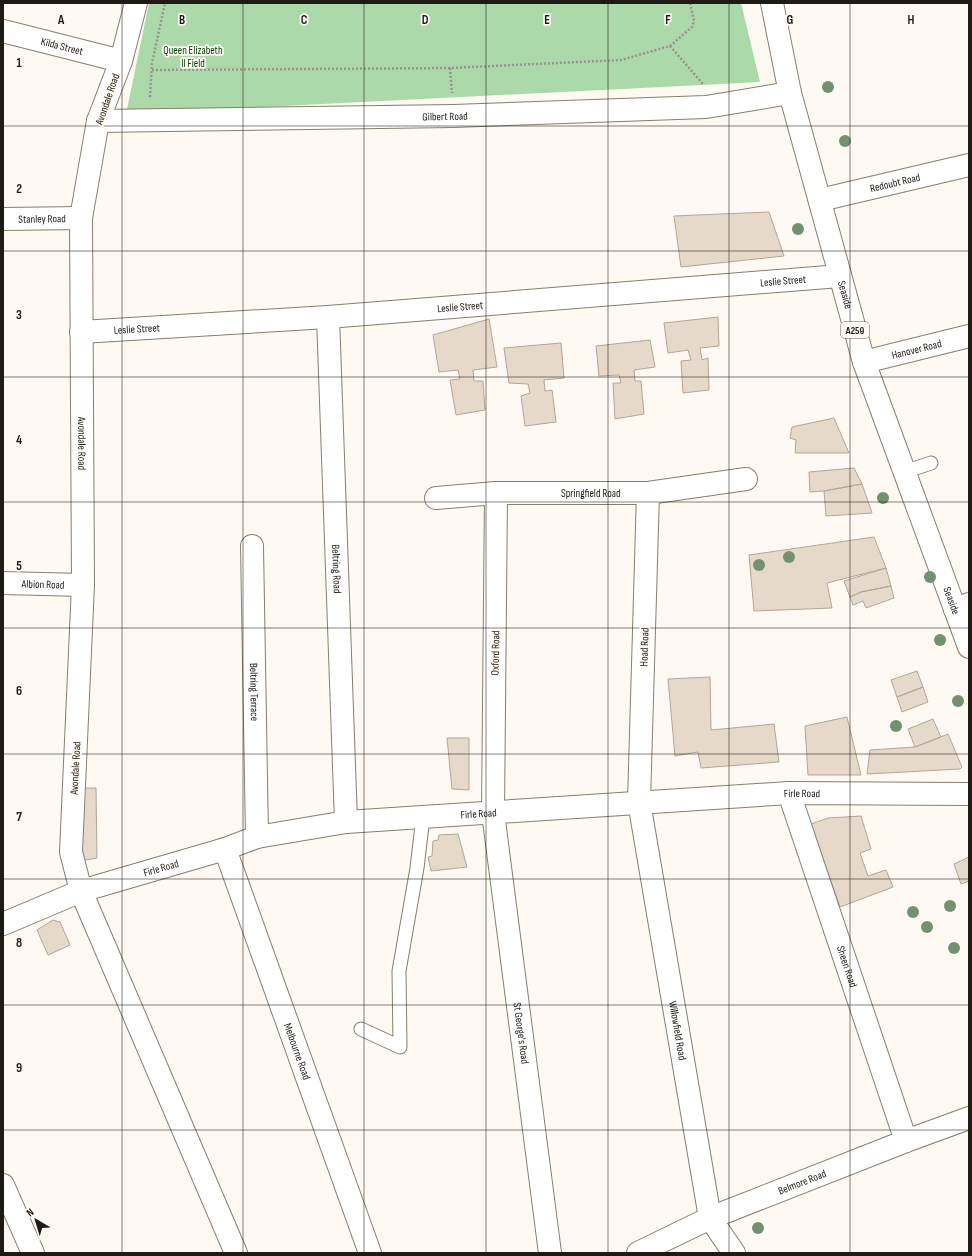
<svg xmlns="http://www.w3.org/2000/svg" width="972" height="1256" viewBox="0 0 972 1256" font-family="'Sofia Sans Condensed',sans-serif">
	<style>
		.green { fill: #acd9aa }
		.building { fill: #e7d9c9; stroke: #b3a597 }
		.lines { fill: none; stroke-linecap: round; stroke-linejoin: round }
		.service-casing { stroke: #877f6f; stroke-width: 15 }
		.minor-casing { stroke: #877f6f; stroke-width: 24 }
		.primary-casing { stroke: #877f6f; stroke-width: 24 }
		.path { stroke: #99958e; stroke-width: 2.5; stroke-dasharray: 2 2; stroke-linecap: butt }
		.service { stroke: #fff; stroke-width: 13 }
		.minor { stroke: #fff; stroke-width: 22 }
		.primary { stroke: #fff; stroke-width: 22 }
		.tree { fill: #739071 }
		.grid { fill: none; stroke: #1e1b14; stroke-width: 1; stroke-opacity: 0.55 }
		.labels { text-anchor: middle; stroke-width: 3.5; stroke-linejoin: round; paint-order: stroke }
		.shield { fill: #fefaf3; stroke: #615e57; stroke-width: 1 }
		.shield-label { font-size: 10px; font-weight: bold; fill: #1e1b14 }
		.street-label { font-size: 11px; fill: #1e1b14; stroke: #fefaf3 }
		.park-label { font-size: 11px; fill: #013a06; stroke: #fefaf3 }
		.grid-label { font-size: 13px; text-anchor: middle; font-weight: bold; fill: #1e1b14; stroke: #fefaf3; stroke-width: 3.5; stroke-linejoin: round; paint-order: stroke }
	</style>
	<rect width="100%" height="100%" fill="#fefaf3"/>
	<path class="green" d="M149 3H741L760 82 126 114Z"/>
	<path class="building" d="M769 212 784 256 681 267 674 216Z
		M718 317 719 346 700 348 702 360 708 358 709 390 683 393 681 361 691 360 688 350 668 353 664 323Z
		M489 319 497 367 473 370 474 381H483L485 410 456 415 450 380 460 379 458 370 439 372 433 335Z
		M650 340 655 367 634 370 635 381H641L644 414 615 419 613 383H621L619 375 599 376 596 346Z
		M561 343 564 378 544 380 545 391 552 390 556 422 525 426 521 396 530 393 528 384 509 383 504 348Z
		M834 418 849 453H795L796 440 790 438 792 427Z
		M854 468 862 484 824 491 810 492 809 472Z
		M862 484 872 513 826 516 824 491Z
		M874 537 886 568 827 583 832 608 754 611 749 555Z
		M886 568 891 586 861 592 850 597 844 581Z
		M891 586 894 598 866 608 863 601 853 605 850 597 861 592Z
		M917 671 923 687 897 697 891 680Z
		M710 677 711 730 774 724 779 762 701 768 698 752 675 756 668 679Z
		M923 687 928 702 902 712 897 697Z
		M847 717 861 775H808L805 726Z
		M933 719 941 737 915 747 908 729Z
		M948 734 962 767 960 769 867 774 870 750 915 747Z
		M447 738H469V790L452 789Z
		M82 788H96L97 858 80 861Z
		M861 816 871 849 860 853 868 876 886 870 893 887 840 907 811 824 828 818Z
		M458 834 467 867 431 871 428 857 432 856 433 841 438 840 439 835Z
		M969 857V881L961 884 954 864Z
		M53 920 60 922 70 945 48 955 37 930Z"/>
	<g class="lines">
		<g class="service-casing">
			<path id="service" d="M904 472 931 463
				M361 1029 400 1047 399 971 417 868 423 817"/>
		</g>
		<g class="minor-casing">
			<g id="minor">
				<path id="s1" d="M136 3 121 61 98 121 81 218 83 585 71 852 81 891 236 1253"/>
				<path id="s2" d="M3 31 121 61"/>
				<path id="s3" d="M98 121 453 116 706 107 790 93"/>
				<path id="s4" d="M820 200 969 165"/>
				<path id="s5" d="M3 219 81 218"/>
				<path id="s6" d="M328 317 346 822"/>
				<path id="s7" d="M81 332 328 317 840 276"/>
				<path id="s8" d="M864 362 969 336"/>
				<path id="s9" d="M496 493 493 813 550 1253"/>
				<path id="s10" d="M648 493 639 802 710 1218 734 1253"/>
				<path id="s11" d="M436 498 496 493H648L746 479"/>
				<path id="s12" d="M252 546 257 837"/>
				<path id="s13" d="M3 583 83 585"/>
				<path d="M955 609 969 604"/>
				<path id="s14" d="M789 793 906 1141"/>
				<path id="s15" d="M225 849 370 1253"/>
				<path id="s16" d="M3 924 81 891 225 849 257 837 346 822 789 793 969 794"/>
				<path d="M3 1185 33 1253"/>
				<path id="s17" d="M638 1253 710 1218 906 1141 969 1118"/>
			</g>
		</g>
		<g class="primary-casing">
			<g id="primary">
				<path id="s18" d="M772 3 790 93 864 362 969 647"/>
			</g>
		</g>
		<path class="path" d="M670 46 703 84
			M450 68 452 93
			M152 70 450 68 621 60 670 46 692 27 694 21 690 3
			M150 97 152 63 165 3"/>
		<use href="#service" class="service"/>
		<use href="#minor" class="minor"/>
		<use href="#primary" class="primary"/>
	</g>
	<g class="tree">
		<circle cx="828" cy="87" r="6"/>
		<circle cx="845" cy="141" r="6"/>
		<circle cx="798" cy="229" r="6"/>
		<circle cx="883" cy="498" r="6"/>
		<circle cx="789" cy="557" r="6"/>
		<circle cx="759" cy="565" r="6"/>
		<circle cx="930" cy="577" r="6"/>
		<circle cx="940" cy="640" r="6"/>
		<circle cx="958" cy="701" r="6"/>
		<circle cx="896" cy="726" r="6"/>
		<circle cx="950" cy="906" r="6"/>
		<circle cx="913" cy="912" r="6"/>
		<circle cx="927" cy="927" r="6"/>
		<circle cx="954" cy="948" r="6"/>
		<circle cx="758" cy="1228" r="6"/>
	</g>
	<path class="grid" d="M122 3V1253M243 3V1253M364 3V1253M486 3V1253M608 3V1253M729 3V1253M850 3V1253M3 126H969M3 251H969M3 377H969M3 502H969M3 628H969M3 754H969M3 879H969M3 1005H969M3 1130H969"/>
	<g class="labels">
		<rect class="shield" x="841" y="322" width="28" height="16" rx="3"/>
		<g class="shield-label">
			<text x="855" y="334">A259</text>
		</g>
		<g class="street-label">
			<text dy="4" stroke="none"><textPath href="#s2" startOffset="61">Kilda Street</textPath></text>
			<text transform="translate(107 99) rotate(-71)" y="4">Avondale Road</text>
			<text dy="4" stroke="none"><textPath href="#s3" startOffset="347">Gilbert Road</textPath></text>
			<text dy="4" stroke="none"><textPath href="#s4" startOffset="77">Redoubt Road</textPath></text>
			<text dy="4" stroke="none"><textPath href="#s5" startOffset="39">Stanley Road</textPath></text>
			<text dy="4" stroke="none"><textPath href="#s7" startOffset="704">Leslie Street</textPath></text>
			<text dy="4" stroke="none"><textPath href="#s18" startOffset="301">Seaside</textPath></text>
			<text dy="4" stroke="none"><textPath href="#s7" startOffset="380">Leslie Street</textPath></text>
			<text dy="4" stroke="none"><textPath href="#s7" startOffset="56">Leslie Street</textPath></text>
			<text dy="4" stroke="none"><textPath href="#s8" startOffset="54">Hanover Road</textPath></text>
			<text dy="4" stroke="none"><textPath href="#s1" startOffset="448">Avondale Road</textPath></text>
			<text dy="4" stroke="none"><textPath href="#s11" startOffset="155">Springfield Road</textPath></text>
			<text dy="4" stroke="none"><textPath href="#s6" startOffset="252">Beltring Road</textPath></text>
			<text dy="4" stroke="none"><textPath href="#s13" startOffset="40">Albion Road</textPath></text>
			<text dy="4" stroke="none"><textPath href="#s18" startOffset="625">Seaside</textPath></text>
			<text transform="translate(644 647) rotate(-88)" y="4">Hoad Road</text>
			<text transform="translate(495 653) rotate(-89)" y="4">Oxford Road</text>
			<text dy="4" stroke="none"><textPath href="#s12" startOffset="146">Beltring Terrace</textPath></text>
			<text transform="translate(75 768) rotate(-87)" y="4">Avondale Road</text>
			<text dy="4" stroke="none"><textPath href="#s16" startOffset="816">Firle Road</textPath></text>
			<text dy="4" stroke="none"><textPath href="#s16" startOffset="492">Firle Road</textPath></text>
			<text dy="4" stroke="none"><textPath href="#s16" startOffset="168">Firle Road</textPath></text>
			<text dy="4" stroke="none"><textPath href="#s14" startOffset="183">Sheen Road</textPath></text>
			<text dy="4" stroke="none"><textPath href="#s10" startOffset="541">Willowfield Road</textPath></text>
			<text dy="4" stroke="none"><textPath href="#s9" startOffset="542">St George's Road</textPath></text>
			<text dy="4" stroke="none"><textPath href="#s15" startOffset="215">Melbourne Road</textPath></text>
			<text dy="4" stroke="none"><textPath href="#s17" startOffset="179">Belmore Road</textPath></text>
		</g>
		<g class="park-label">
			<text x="193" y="54">Queen Elizabeth<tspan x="193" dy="13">II Field</tspan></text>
		</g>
	</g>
	<g class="grid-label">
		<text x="61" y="24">A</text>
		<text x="182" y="24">B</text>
		<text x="304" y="24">C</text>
		<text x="425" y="24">D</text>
		<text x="547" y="24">E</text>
		<text x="668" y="24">F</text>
		<text x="790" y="24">G</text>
		<text x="911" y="24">H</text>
		<text x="19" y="67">1</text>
		<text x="19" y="193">2</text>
		<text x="19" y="319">3</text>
		<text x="19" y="444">4</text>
		<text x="19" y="570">5</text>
		<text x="19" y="695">6</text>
		<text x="19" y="821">7</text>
		<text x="19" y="947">8</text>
		<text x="19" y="1072">9</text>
	</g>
	<rect width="972" height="1256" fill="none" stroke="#1e1b14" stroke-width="8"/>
	<g transform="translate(36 1220) rotate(322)" stroke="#fefaf3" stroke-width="3" paint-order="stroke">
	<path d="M0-3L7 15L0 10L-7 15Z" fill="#1e1b14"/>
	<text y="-6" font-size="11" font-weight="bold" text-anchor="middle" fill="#1e1b14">N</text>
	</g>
</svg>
